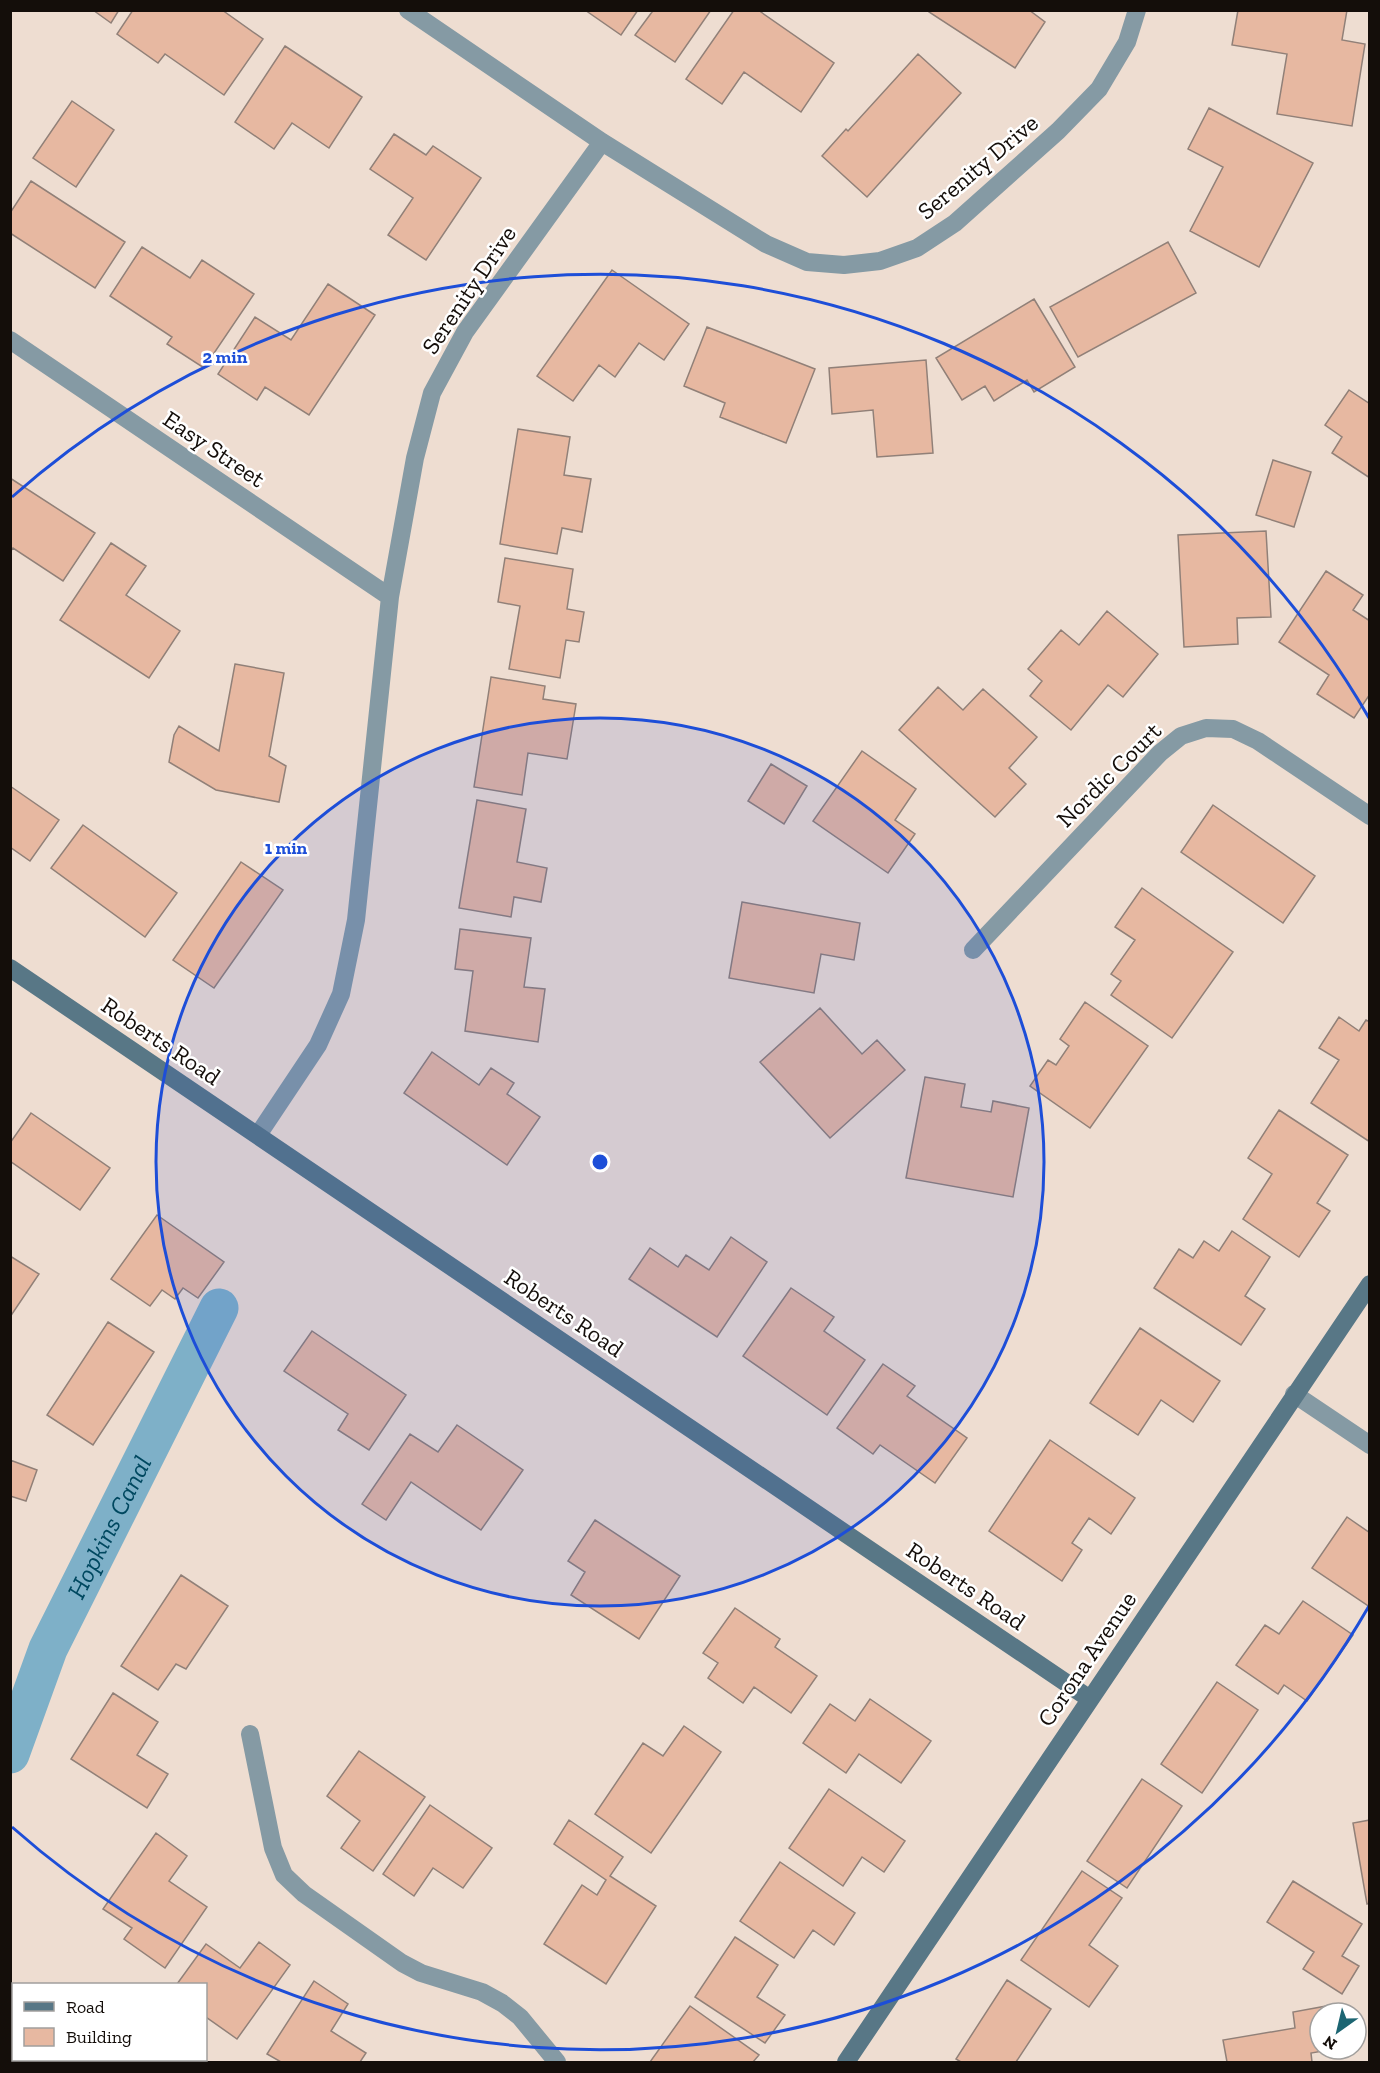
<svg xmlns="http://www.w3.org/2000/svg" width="1380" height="2073" viewBox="0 0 1380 2073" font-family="'Zilla Slab',serif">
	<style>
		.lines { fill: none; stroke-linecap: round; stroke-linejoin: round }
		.canal { stroke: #7eb0c8; stroke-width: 39 }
		.building { fill: #e7b8a1; stroke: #918078; stroke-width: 1.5 }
		.street { stroke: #859aa4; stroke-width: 18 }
		.secondary { stroke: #587786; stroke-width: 18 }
		.ring { fill: none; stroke: #1d4ed8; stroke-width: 3 }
		.labels { text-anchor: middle; stroke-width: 5; stroke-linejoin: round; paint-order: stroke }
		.street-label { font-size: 24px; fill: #140e0a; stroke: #fff }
		.water-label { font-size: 26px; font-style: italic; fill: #004860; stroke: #fff }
		.centre { fill: #1d4ed8; stroke: #fff; stroke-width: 3 }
		.ring-label { font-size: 18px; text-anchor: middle; font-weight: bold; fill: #1d4ed8; stroke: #fff; stroke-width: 5; stroke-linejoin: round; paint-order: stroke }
	</style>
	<rect width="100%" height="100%" fill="#eeddd1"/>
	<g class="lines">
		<path class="canal" id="s1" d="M10 1754 48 1649 219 1308"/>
	</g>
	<path class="building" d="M93 10H119L111 23Z
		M133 10H222L263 39 224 95 165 54 158 63 117 34Z
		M585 10H638L621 35Z
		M650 10H711L675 62 635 35 652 12Z
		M734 10H758L834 63 801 112 744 72 722 104 686 79Z
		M930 10H1029L1045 22 1015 68 929 12Z
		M1238 10H1347L1342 40 1365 44 1352 126 1277 114 1287 54 1232 45Z
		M285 46 362 97 329 148 292 123 274 149 235 122Z
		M918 54 961 93 867 197 822 156 846 129 848 131Z
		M72 101 114 130 76 187 33 158Z
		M1209 108 1313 163 1259 267 1190 231 1223 167 1188 149Z
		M394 134 426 155 433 146 481 178 426 260 388 235 413 198 370 169Z
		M31 181 125 242 95 288 10 233V213Z
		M1168 242 1196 293 1078 357 1050 307Z
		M142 247 190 278 202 260 254 294 204 368 167 344 172 337 110 296Z
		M612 270 689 324 664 360 639 343 615 377 599 365 573 401 537 376Z
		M328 284 375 315 309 415 265 387 257 400 218 374 255 317 291 340Z
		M1034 299 1075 367 1034 392 1027 380 994 401 985 386 962 400 936 358Z
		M707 327 815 369 786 443 720 417 725 403 684 386Z
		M926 360 933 453 877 457 873 410 832 414 829 368Z
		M1349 390 1370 404V478L1332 453 1342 437 1325 425Z
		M518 429 570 437 564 475 591 479 582 532 562 528 557 554 500 544Z
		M1273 460 1311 472 1294 527 1256 515Z
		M10 478 95 533 63 581 13 548 10 552Z
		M1266 531 1271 617 1237 618 1238 644 1184 647 1178 535Z
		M111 543 146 566 126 595 180 631 149 678 60 620Z
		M505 558 573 569 567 609 584 612 579 642 566 640 560 678 509 669 520 606 498 602Z
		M1326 571 1363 595 1353 610 1370 621V694L1354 718 1317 694 1329 675 1279 642Z
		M1107 611 1158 654 1123 697 1108 685 1071 730 1030 696 1042 681 1028 669 1061 630 1079 645Z
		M235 664 284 673 269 756 286 766 279 802 216 790 169 762 174 735 179 726 219 751Z
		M491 677 545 686 543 699 576 704 567 759 528 753 522 795 474 787Z
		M938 687 963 710 983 689 1037 737 1009 768 1026 784 995 817 899 730Z
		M862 751 916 789 895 820 915 834 888 873 813 821Z
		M771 764 807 786 784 824 748 801Z
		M10 786 59 820 30 861 10 847Z
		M477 800 526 809 517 862 547 868 541 902 514 897 511 917 459 908Z
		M1213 805 1315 876 1283 923 1181 852Z
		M83 825 177 893 145 937 51 868Z
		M241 862 283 890 214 988 173 960Z
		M1142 888 1233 952 1172 1038 1111 995 1121 981 1111 974 1135 940 1115 927Z
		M742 902 860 923 854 960 821 954 814 993 729 978Z
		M460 929 531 938 524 987 545 989 538 1042 465 1031 473 971 455 969Z
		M1085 1002 1148 1046 1090 1128 1030 1086 1048 1060 1056 1065 1069 1046 1060 1039Z
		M820 1008 862 1054 877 1040 905 1070 830 1138 760 1062Z
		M1339 1017 1359 1031 1366 1020 1370 1022V1142L1311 1103 1339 1060 1319 1048Z
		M432 1052 479 1085 491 1068 514 1083 507 1094 540 1117 507 1165 404 1093Z
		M925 1077 965 1084 961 1107 991 1112 993 1101 1029 1108 1013 1197 906 1178Z
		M1279 1110 1348 1155 1317 1203 1330 1211 1299 1257 1243 1219 1272 1174 1248 1158Z
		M31 1113 110 1168 80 1210 10 1161V1143Z
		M157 1215 224 1262 198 1298 183 1288 175 1299 162 1290 150 1306 111 1279Z
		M1232 1231 1270 1257 1245 1296 1265 1309 1241 1345 1154 1288 1179 1249 1193 1258 1204 1241 1219 1251Z
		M731 1237 767 1262 717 1337 629 1279 650 1248 678 1267 686 1255 709 1270Z
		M10 1256 39 1274 10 1317Z
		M791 1288 834 1317 824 1331 865 1360 827 1415 743 1356Z
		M108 1322 154 1352 93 1445 47 1415Z
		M1140 1328 1220 1381 1193 1422 1161 1400 1138 1435 1090 1403Z
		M312 1331 406 1395 369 1450 338 1430 348 1414 284 1371Z
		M883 1364 915 1386 907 1396 967 1438 935 1483 880 1445 873 1454 837 1428Z
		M457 1425 523 1470 481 1530 411 1482 386 1520 362 1504 410 1434 438 1452Z
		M1050 1440 1135 1498 1111 1534 1089 1518 1072 1543 1082 1550 1062 1581 989 1531Z
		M10 1460 37 1470 26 1501 10 1496Z
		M1347 1517 1370 1533V1607L1312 1568Z
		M595 1520 680 1576 639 1639 571 1595 585 1572 568 1561Z
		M181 1575 228 1606 186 1669 176 1664 158 1690 121 1666Z
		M1303 1601 1353 1635 1307 1701 1284 1685 1278 1694 1236 1665 1265 1625 1279 1634Z
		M735 1608 780 1639 775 1647 817 1676 791 1713 754 1687 743 1703 708 1678 718 1663 703 1653Z
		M1217 1682 1258 1710 1202 1793 1161 1764Z
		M113 1693 158 1722 137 1755 168 1774 147 1808 71 1759Z
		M870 1699 931 1741 901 1783 859 1754 846 1773 803 1743 830 1704 855 1721Z
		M684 1726 721 1752 651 1853 595 1814 643 1743 663 1756Z
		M359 1751 425 1797 373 1871 341 1848 360 1821 327 1796Z
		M1142 1779 1182 1806 1127 1888 1087 1861Z
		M829 1789 905 1841 884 1872 862 1857 843 1886 789 1848Z
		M430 1805 492 1848 463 1888 433 1868 414 1896 383 1874Z
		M569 1820 623 1857 610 1876 656 1906 606 1984 544 1944 582 1885 597 1895 606 1880 554 1844Z
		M1370 1820V1903L1367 1904 1353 1823Z
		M156 1833 187 1856 169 1881 207 1907 165 1968 124 1939 132 1928 103 1909Z
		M780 1862 855 1913 834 1945 813 1930 794 1958 740 1921Z
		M1082 1871 1122 1898 1089 1945 1118 1966 1089 2007 1021 1960Z
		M1293 1881 1362 1924 1342 1956 1359 1966 1342 1994 1303 1969 1314 1952 1267 1922Z
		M735 1937 778 1965 757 1997 785 2015 765 2043 695 1997Z
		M259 1942 290 1965 237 2039 206 2017V1984H177L206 1944 240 1968Z
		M1007 1980 1051 2009 1016 2062H961L956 2059Z
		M314 1981 348 2004 331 2031 366 2053 360 2062H281L267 2054Z
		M1332 2005 1333 2013H1320V2049H1334L1311 2053 1312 2062H1227L1223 2040 1295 2028 1293 2012Z
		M690 2006 759 2055 753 2062H650Z"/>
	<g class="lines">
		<path class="street" d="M408 10 602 142 766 244 807 262 844 265 880 261 917 248 955 223 1058 131 1099 89 1127 42 1137 10
			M10 340 390 597
			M973 950 1160 753 1181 736 1206 728 1233 729 1258 741 1370 816
			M258 1135 318 1045 341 994 356 920 390 597 415 458 432 393 465 332 602 142
			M1294 1394 1370 1445
			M250 1734 273 1848 284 1875 304 1894 402 1963 421 1973 482 1992 502 2003 520 2017 557 2062"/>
		<path class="secondary" d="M10 968 1090 1699
			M846 2062 1370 1284"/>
	</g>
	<circle cx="600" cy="1162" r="444" fill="#1d4ed8" fill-opacity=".12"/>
	<g class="ring">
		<circle cx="600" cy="1162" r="444"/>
		<path d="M1369 1606A888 888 0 0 1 12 1827M12 497A888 888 0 0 1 1369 718"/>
	</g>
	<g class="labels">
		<g class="street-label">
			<text transform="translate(978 167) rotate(-40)" y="8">Serenity Drive</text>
			<text transform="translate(469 290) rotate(-56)" y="8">Serenity Drive</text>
			<text transform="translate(214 449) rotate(34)" y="8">Easy Street</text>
			<text transform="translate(1109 775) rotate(-45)" y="8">Nordic Court</text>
			<text transform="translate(161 1041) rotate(34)" y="8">Roberts Road</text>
			<text transform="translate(564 1313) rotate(34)" y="8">Roberts Road</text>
			<text transform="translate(966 1586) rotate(34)" y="8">Roberts Road</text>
			<text transform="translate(1087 1659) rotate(-56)" y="8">Corona Avenue</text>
		</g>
		<g class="water-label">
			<text dy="9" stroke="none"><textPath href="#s1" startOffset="248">Hopkins Canal</textPath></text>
		</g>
	</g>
	<circle cx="600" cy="1162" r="9" class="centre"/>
	<g class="ring-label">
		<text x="225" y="363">2 min</text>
		<text x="286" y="854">1 min</text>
	</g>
	<rect width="1380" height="2073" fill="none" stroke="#140e0a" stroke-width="24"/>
	<rect x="12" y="1983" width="195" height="78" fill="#ffffff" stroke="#a19f9d" stroke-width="1.5"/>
	<rect x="24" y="2002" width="30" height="9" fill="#587786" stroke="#a19f9d" stroke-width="1.5"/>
	<text x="66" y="2013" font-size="18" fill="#140e0a">Road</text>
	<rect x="24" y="2028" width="30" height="18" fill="#e7b8a1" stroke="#a19f9d" stroke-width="1.5"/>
	<text x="66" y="2043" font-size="18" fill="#140e0a">Building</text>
	<g transform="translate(1338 2031) rotate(214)"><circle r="28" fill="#ffffff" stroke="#a19f9d" stroke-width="1.5"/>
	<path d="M0-4.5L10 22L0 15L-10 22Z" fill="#1c6572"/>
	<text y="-9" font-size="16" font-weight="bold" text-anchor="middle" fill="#140e0a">N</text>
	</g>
</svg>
